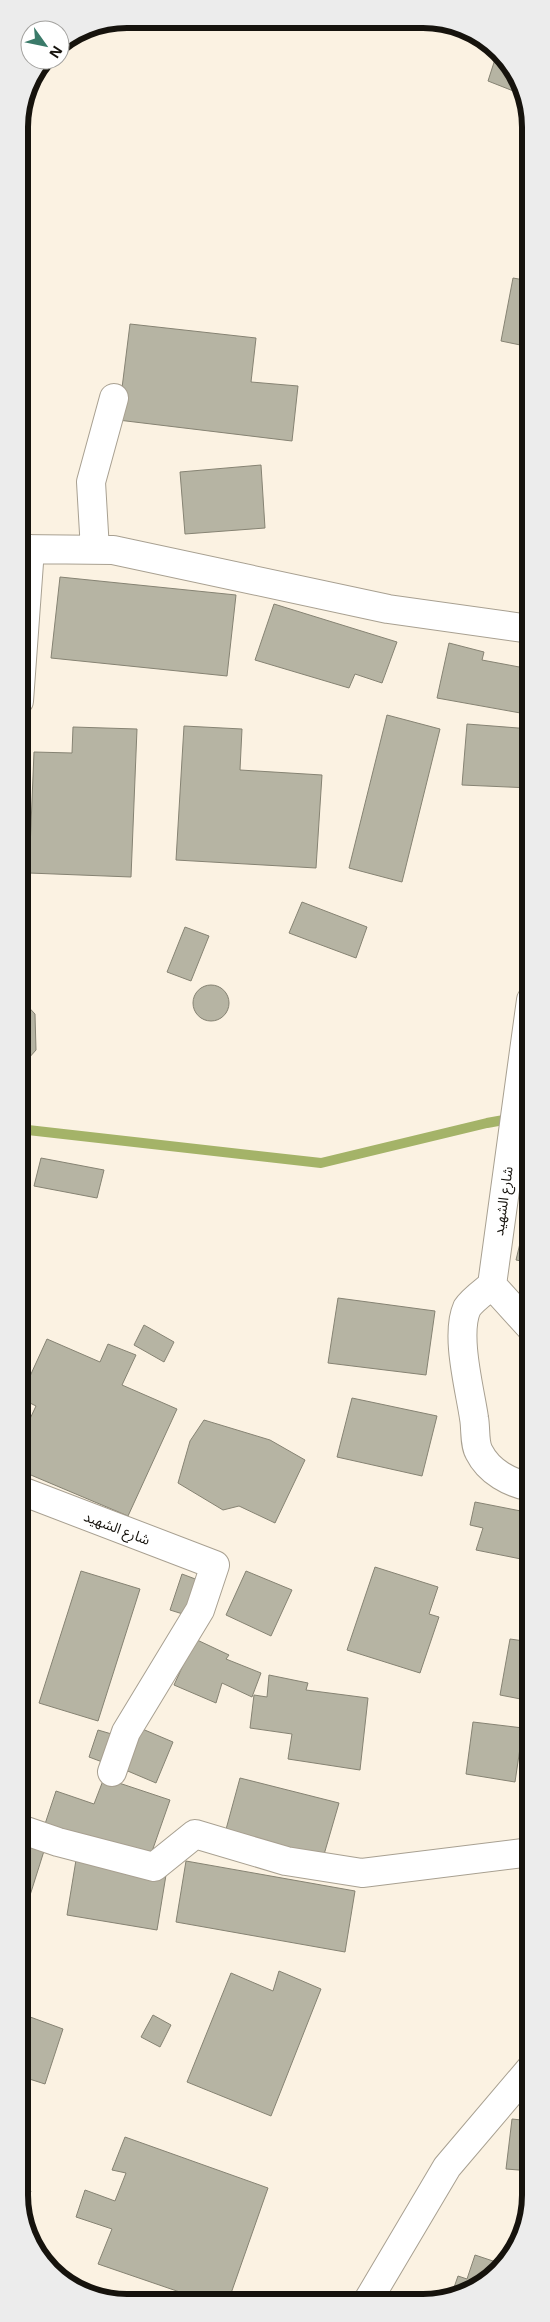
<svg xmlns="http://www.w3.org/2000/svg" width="550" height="2322" viewBox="0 0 550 2322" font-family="'Noto Sans','Noto Sans Arabic',sans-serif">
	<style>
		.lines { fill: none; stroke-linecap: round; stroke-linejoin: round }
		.stream { stroke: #a4b368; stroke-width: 10 }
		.building { fill: #b6b4a3; stroke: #868373 }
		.minor-casing { stroke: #a8a091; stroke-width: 30 }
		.minor { stroke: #fff; stroke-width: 28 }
		.labels { text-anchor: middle; stroke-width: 4; stroke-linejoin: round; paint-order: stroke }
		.street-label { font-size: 14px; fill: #16130d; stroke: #fff }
		.rim { fill: none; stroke: #16130d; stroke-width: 6 }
	</style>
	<rect width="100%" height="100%" fill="#fbf2e2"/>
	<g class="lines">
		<path class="stream" d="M19 1129 321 1163 487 1123 531 1115"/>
	</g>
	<path class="building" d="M498 50 500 51 521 94 488 81Z
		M513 278 530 281V347L501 341Z
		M130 324 256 338 251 382 298 386 292 441 118 420Z
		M261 465 265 528 185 534 180 472Z
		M60 577 236 595 227 676 51 658Z
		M274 604 397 642 382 683 355 674 349 688 255 660Z
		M449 643 484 652 482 660 530 669V690L526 714 437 698Z
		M387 715 440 729 402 882 349 868Z
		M467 724 531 729V788L462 785Z
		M184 726 242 729 240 770 322 775 316 868 176 860Z
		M73 727 137 729 131 877 29 873 34 752 72 753Z
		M302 902 367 927 356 958 289 933Z
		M185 927 209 936 191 981 167 972Z
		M193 1003a18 18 0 1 1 36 0a18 18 0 1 1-36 0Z
		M19 997 35 1014 36 1050 19 1069Z
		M41 1158 104 1170 97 1198 34 1186Z
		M531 1197V1263L516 1260Z
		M338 1298 435 1311 426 1375 328 1363Z
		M144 1325 174 1342 164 1362 134 1345Z
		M47 1339 100 1362 108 1344 136 1355 122 1385 177 1409 128 1516 19 1470V1442L36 1406 20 1398Z
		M352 1398 437 1416 422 1476 337 1457Z
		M204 1420 270 1440 305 1460 275 1523 239 1506 223 1510 178 1483 190 1441Z
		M475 1502 531 1513V1561L476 1550 483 1528 470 1525Z
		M375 1567 438 1587 429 1614 439 1617 420 1673 347 1650Z
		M81 1571 140 1589 98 1721 39 1703Z
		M246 1571 292 1590 271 1636 226 1615Z
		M182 1574 198 1580 186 1615 170 1610Z
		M195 1639 229 1655 226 1659 261 1673 252 1697 222 1683 216 1703 174 1685Z
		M510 1639 531 1642V1701L500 1695Z
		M269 1675 308 1683 306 1690 368 1698 360 1770 288 1759 292 1734 250 1728 254 1695 267 1697Z
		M473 1722 523 1728 515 1782 466 1774Z
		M140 1728 173 1742 156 1783 123 1769Z
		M98 1730 115 1735 105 1763 89 1757Z
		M104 1778 170 1800 149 1860 45 1824 56 1791 94 1804Z
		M240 1778 339 1803 323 1858 225 1833Z
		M20 1843 44 1851 20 1927Z
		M76 1860 166 1875 157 1930 67 1915Z
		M186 1861 355 1891 345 1952 176 1922Z
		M279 1971 321 1989 271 2116 187 2082 231 1973 273 1991Z
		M22 2014 63 2029 45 2084 20 2076V2023Z
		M153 2015 171 2025 160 2047 141 2037Z
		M512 2119 531 2121V2171L506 2169Z
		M125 2137 268 2188 228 2302 206 2301 98 2264 112 2229 76 2217 85 2190 115 2201 126 2173 112 2170Z
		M20 2188 31 2191 22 2215 20 2210Z
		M475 2255 505 2265 471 2292 450 2299 458 2276 467 2279Z"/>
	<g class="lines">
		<g class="minor-casing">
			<path id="minor" d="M19 549 113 550 388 609 530 629
				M95 550 91 482 114 398
				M19 701 30 549
				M531 1000 492 1285 531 1328
				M492 1285C485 1291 472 1300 467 1308 455 1335 470 1390 474 1418 476 1428 474 1443 479 1452 489 1472 510 1483 531 1487
				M19 1490 215 1565 200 1610 126 1732 112 1772
				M20 1829 58 1842 154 1867 195 1834 286 1861 362 1873 531 1852
				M367 2302 447 2167 531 2068"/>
		</g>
		<use href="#minor" class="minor"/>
	</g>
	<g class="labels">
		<g class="street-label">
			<text transform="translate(503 1201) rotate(-82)" y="5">شارع الشهيد</text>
			<text transform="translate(117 1528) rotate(21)" y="5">شارع الشهيد</text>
		</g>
	</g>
	<path d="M0 0H550V2322H0ZM127 28H423A99 99 0 0 1 522 127V2195A99 99 0 0 1 423 2294H127A99 99 0 0 1 28 2195V127A99 99 0 0 1 127 28Z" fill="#ececec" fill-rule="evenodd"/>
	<path class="rim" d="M127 28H423A99 99 0 0 1 522 127V2195A99 99 0 0 1 423 2294H127A99 99 0 0 1 28 2195V127A99 99 0 0 1 127 28Z"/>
	<g transform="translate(45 45) rotate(123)"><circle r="24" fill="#ffffff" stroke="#a2a19e"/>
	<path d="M0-4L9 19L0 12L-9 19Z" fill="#3a7a69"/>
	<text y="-8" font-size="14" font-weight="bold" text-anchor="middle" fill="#16130d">N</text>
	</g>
</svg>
